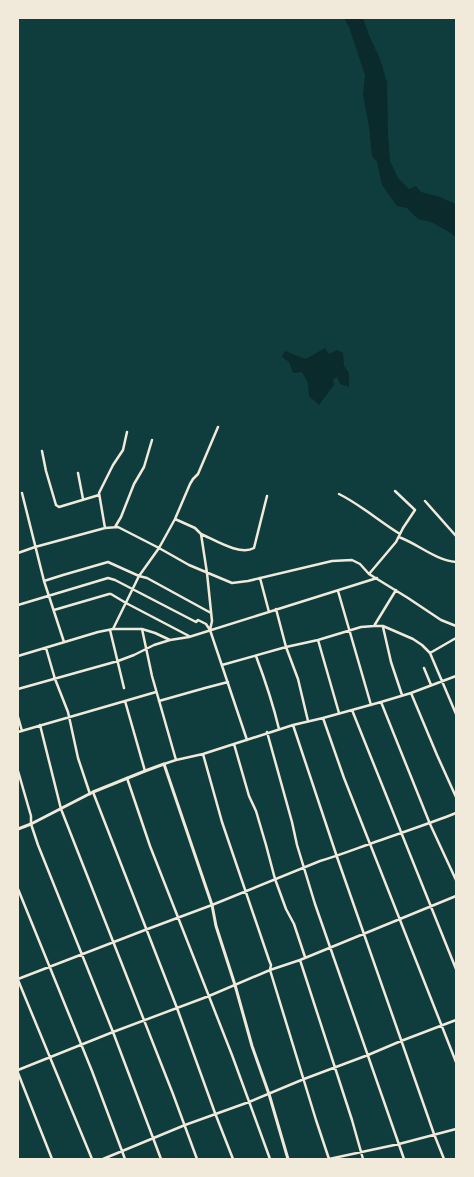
<svg xmlns="http://www.w3.org/2000/svg" width="474" height="1177" viewBox="0 0 474 1177" font-family="'Alegreya Sans',sans-serif">
	<style>
		.water { fill: #0a2a2b }
		.lines { fill: none; stroke-linecap: round; stroke-linejoin: round }
		.minor { stroke: #f1e9da; stroke-width: 2.5 }
		.tertiary { stroke: #f1e9da; stroke-width: 3 }
	</style>
	<rect width="100%" height="100%" fill="#0f3d3e"/>
	<path class="water" d="M344 18H363L369 35 380 59 387 82 388 136 390 161 398 178 409 189 416 186 421 192 437 196 456 204V237L446 230 431 222 418 219 407 208 397 206 382 185 377 162 372 156 369 126 363 95 365 75 349 27Z
		M325 348 329 354 337 350 343 353 344 366 349 373V387L340 384 337 377 333 379 334 385 319 405 309 396 308 383 302 372 293 373 289 362 282 357 285 351 306 359Z"/>
	<g class="lines">
		<path class="minor" d="M42 451 46 471 56 505 59 507 99 495
			M78 473 83 499
			M22 493 44 581 64 642
			M339 494C361 505 379 521 400 534
			M425 501 456 536
			M175 519 195 528 201 534 207 573 212 621 210 630
			M115 527 121 517 134 484 144 467 152 440
			M105 528 99 493 113 465 123 450 127 432
			M201 534C215 540 240 556 254 548L267 496
			M399 537C418 544 435 560 456 562
			M18 553 35 547 105 528 118 527 159 548 189 565 232 583 248 581 332 561 352 560 360 564 369 574 408 598 441 620 456 626
			M369 574 396 542 403 528 415 510 395 491
			M260 578 269 612
			M44 581 63 575 108 562 139 576 147 578 211 613
			M338 591 371 705
			M18 605 108 578 115 580 196 622 198 620 206 624 210 630 247 740
			M276 609 286 647 298 679 308 721
			M54 610 109 594H111L126 603 189 636
			M374 626 396 590
			M383 627 391 662 402 695
			M113 629 139 576 159 548 175 519 190 484 193 479 198 474 218 427
			M142 629 152 676 176 760
			M110 630 124 688
			M318 640 339 713
			M46 648 55 679 68 712 78 758 90 794
			M430 653 456 638
			M18 656 98 632 113 629H142L155 633 170 640
			M256 656C265 680 273 704 279 729
			M222 665 286 647 318 640 361 627 374 626H383L413 639 422 645 430 653 456 714
			M424 668 431 685
			M18 689 118 661 134 655 154 645 170 640 189 637 377 578
			M411 693 437 755 456 797
			M159 701 205 688 228 682
			M381 702 430 824 456 880
			M352 710 456 969
			M18 717 22 731
			M323 718 344 778 456 1062
			M40 725 61 809 173 1094 197 1159
			M293 725 337 857 434 1134 444 1159
			M18 732 125 701
			M267 732 292 822 297 845 315 904 404 1159
			M234 744 249 796 256 811 266 845 275 879 286 909 294 924 305 957
			M203 754 222 822 269 960 271 965 270 970 316 1120 329 1159
			M164 764 176 760 203 754 293 725 323 718 381 702 411 693 456 676
			M18 771 31 816V824L38 845 113 1032 161 1159
			M145 771 125 701 156 692
			M127 778 150 846 232 1055 270 1159
			M93 792 177 1008 215 1113 233 1159
			M18 889 92 1071 125 1159
			M300 960 352 1120 363 1159
			M18 979 145 930 212 905 320 861C341 855 360 847 381 840 406 831 431 823 456 813
			M18 980 92 1159
			M18 1070 113 1032 209 996 270 970 300 960 456 896
			M18 1073 52 1159
			M103 1159 185 1125 249 1102 304 1079 368 1055 401 1041 456 1020
			M329 1159 399 1144 456 1129"/>
		<path class="tertiary" d="M18 829 31 824 93 792 145 771 164 764 212 905 216 926 235 985 252 1046 269 1094 288 1159"/>
	</g>
	<rect width="474" height="1177" fill="none" stroke="#f1e9da" stroke-width="38"/>
</svg>
